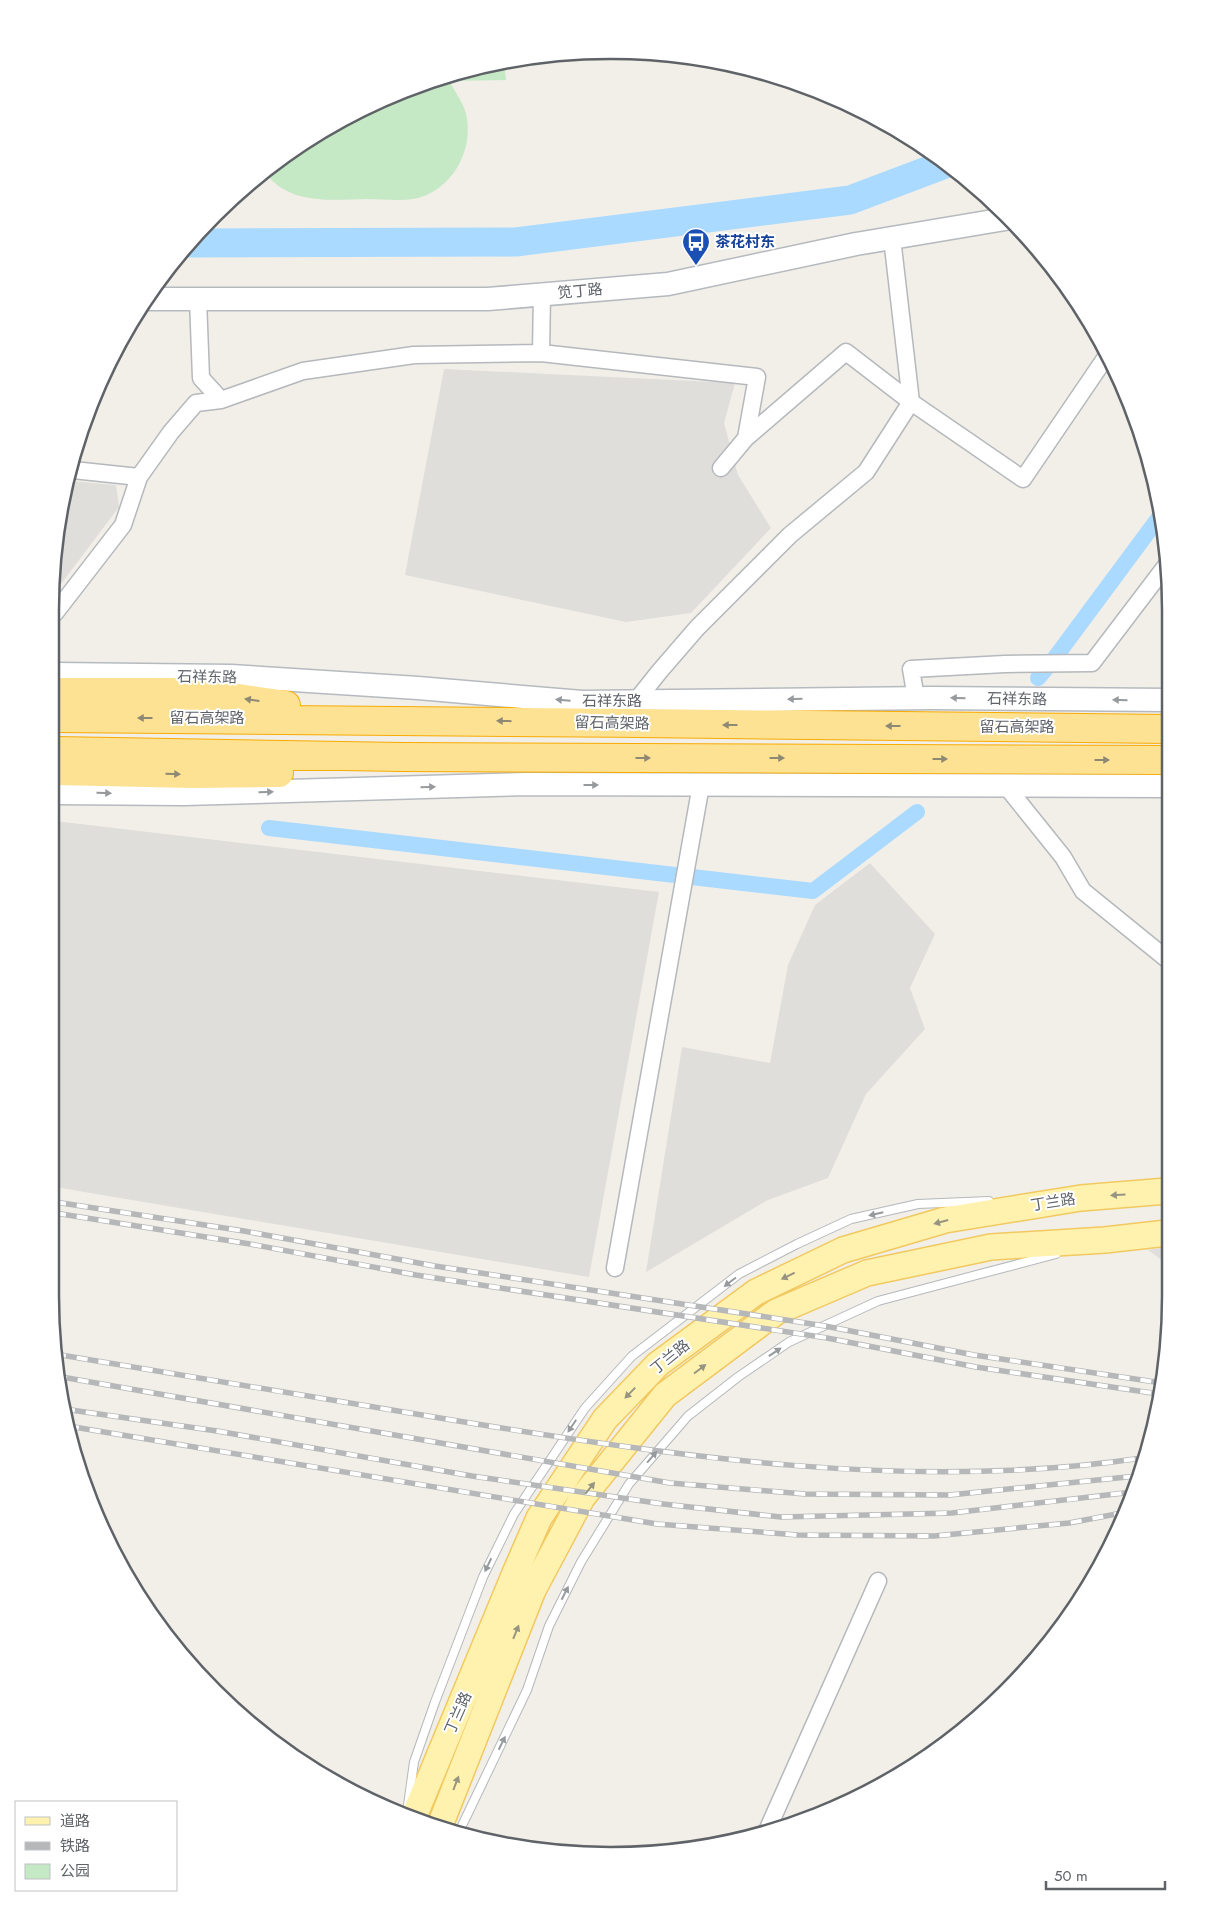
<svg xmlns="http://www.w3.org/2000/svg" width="1221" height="1906" viewBox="0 0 1221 1906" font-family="Jost,'Noto Sans SC',sans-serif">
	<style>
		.industrial { fill: #e0deda }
		.green { fill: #c5e8c5 }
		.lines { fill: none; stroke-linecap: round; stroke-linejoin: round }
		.canal { stroke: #aadaff; stroke-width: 16 }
		.river { stroke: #aadaff; stroke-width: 29 }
		.lane-casing { stroke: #b5b8bc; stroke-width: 10 }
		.street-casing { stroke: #b5b8bc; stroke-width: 19 }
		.secondary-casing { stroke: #b6babf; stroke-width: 25 }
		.primary-casing { stroke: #f2c960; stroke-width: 28 }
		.highway-casing { stroke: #f9ab00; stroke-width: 30 }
		.lane { stroke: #fff; stroke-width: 8 }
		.street { stroke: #fff; stroke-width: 16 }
		.secondary { stroke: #fff; stroke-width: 22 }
		.primary { stroke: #fff2af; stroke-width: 25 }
		.highway { stroke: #fde293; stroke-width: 28 }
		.rail-casing { stroke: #b6b7b8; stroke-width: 5.5 }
		.rail { stroke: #fff; stroke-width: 4; stroke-dasharray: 11; stroke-linecap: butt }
		.oneway { fill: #979a9d }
		.oneway2 { fill: #8e8975 }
		.oneway3 { fill: #979581 }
		.labels { text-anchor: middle; stroke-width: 4; stroke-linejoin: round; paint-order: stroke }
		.transit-label { font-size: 15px; font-weight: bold; fill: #164399; stroke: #fff; text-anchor: start }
		.street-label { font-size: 15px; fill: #5f6368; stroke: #fff }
		.rim { fill: none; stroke: #5f6368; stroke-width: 2.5 }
	</style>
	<rect width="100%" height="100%" fill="#f1efe8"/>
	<path class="industrial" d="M444 369 735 383 724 423 738 475 771 528 691 613 626 622 405 575Z
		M70 481 116 485 119 507 55 592V538Z
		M55 821 659 892 589 1277 55 1187Z
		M870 863 935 934 910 988 925 1029 866 1094 828 1178 768 1200 646 1272 682 1047 770 1063 788 965 815 905Z
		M1167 1247V1264L1148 1250Z"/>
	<path class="green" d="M504 62 506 80 449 81C455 92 463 102 466 114 475 151 450 193 413 199 398 201 382 199 367 199 331 200 288 205 265 172L331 125 431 80Z"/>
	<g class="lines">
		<path class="canal" d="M1038 678 1054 659 1160 516
			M269 828 813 891 917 812"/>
		<path class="river" d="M191 243 516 242 850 200 948 163"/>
		<g class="lane-casing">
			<path id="lane" d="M408 1805 414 1762 435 1702 483 1577 514 1514 585 1408 632 1356 739 1274 797 1244 851 1219 918 1204 989 1201
				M458 1834 527 1690 549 1626 581 1562 629 1484 688 1416 738 1377 789 1342 878 1301 1056 1254"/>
		</g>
		<g class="street-casing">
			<path id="street" d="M542 294 541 353 757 377 746 438
				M198 299 201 378 221 400 303 371 414 355 541 353
				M721 468 746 438 846 352 911 402 1023 479 1108 354
				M73 470 139 477
				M55 613 123 525 139 477 171 432 196 403 221 400
				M916 698 911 669 1005 664 1092 663 1168 563
				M636 701 659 672 697 628 790 535 866 472 911 402 892 238
				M1006 786 1063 857 1083 891 1168 960
				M615 1268 701 785
				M766 1833 878 1581"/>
		</g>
		<g class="secondary-casing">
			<path id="secondary" d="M149 299H488L668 284 856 244 1005 219
				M55 674 231 676 418 688 582 702 931 698 1169 700
				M55 793 184 794 527 784 1169 786"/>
		</g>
		<g class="primary-casing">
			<path id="primary" d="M413 1819 515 1573 539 1518 605 1419 658 1364 756 1292 843 1250 945 1220 1081 1198 1167 1191
				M439 1828 533 1590 582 1498 665 1395 776 1312 867 1273 991 1247 1105 1240 1167 1233"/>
		</g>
		<g class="highway-casing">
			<path id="highway" d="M55 692H197L286 705
				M55 718C426 719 798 726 1169 729
				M55 751 402 757 1169 760
				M55 771 192 774 279 773"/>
		</g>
		<use href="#lane" class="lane"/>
		<use href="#street" class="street"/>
		<use href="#secondary" class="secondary"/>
		<use href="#primary" class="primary"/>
		<use href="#highway" class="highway"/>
		<g class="rail-casing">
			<path id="rail" d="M55 1202 244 1231 435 1266 825 1326 974 1355 1162 1383
				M55 1213 250 1244 416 1275 827 1338 976 1367 1159 1394
				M55 1354C187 1376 319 1398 452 1420 679 1457 913 1492 1142 1458
				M56 1376 670 1483 805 1494 950 1495 1137 1476
				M64 1409 217 1431 472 1476 663 1504 781 1517 952 1513 1133 1492
				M68 1426 657 1524 798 1535 934 1536 1069 1523 1127 1512"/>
		</g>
		<use href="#rail" class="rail"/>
	</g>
	<defs><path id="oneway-solid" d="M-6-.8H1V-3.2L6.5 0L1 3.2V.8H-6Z" transform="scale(1.25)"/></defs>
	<g class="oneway">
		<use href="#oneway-solid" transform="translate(958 698) rotate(-179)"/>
		<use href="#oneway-solid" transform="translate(795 699) rotate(179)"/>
		<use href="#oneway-solid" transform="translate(563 700) rotate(-175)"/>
		<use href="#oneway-solid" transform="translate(1120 700) rotate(-179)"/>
		<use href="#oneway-solid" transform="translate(591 785)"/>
		<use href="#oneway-solid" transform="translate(428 787) rotate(-2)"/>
		<use href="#oneway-solid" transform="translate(266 792) rotate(-2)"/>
		<use href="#oneway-solid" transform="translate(104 793) rotate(1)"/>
		<use href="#oneway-solid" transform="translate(876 1214) rotate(167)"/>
		<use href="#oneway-solid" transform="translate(730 1282) rotate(143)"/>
		<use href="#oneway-solid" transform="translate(775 1352) rotate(-34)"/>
		<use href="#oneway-solid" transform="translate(572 1426) rotate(124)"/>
		<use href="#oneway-solid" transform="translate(652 1457) rotate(-49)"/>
		<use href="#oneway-solid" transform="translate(488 1565) rotate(116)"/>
		<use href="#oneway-solid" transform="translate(565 1593) rotate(-63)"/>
		<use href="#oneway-solid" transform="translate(502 1743) rotate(-64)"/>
	</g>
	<g class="oneway2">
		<use href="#oneway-solid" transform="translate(252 700) rotate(-172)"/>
		<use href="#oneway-solid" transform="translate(145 718) rotate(-180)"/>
		<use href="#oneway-solid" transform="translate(504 721) rotate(-179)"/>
		<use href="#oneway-solid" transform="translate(730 725) rotate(-180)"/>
		<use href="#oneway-solid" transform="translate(893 726) rotate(-180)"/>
		<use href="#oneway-solid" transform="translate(643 758)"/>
		<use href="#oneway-solid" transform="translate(777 758)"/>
		<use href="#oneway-solid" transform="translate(940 759)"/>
		<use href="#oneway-solid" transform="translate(1102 760)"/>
		<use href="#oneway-solid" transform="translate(173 774) rotate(2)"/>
	</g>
	<g class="oneway3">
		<use href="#oneway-solid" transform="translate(1118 1195) rotate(176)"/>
		<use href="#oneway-solid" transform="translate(941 1222) rotate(165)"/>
		<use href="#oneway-solid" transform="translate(788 1276) rotate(154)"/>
		<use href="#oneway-solid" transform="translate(700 1369) rotate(-37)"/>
		<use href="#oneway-solid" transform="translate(630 1393) rotate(134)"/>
		<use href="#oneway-solid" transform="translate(590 1488) rotate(-51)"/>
		<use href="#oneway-solid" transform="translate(516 1632) rotate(-68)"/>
		<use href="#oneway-solid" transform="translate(456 1783) rotate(-69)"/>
	</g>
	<defs>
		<g id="bus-pin" transform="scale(1.4375)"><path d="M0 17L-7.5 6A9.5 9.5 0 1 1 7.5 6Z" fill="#1a4fb4" stroke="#fff"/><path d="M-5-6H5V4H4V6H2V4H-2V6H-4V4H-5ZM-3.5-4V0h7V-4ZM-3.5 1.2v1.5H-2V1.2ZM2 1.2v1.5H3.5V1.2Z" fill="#fff"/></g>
	</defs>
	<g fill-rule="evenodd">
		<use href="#bus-pin" x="696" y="242"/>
	</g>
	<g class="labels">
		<g class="transit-label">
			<text x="715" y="247">茶花村东</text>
		</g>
		<g class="street-label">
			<text transform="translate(580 291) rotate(-5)" y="5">笕丁路</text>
			<text transform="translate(207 677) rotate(1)" y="5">石祥东路</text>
			<text transform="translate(1017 699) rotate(1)" y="5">石祥东路</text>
			<text x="612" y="706">石祥东路</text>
			<text x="207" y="723">留石高架路</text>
			<text transform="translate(612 723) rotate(1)" y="5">留石高架路</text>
			<text x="1017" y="732">留石高架路</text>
			<text transform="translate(1053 1202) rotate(-9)" y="5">丁兰路</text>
			<text transform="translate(670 1357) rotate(-39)" y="5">丁兰路</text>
			<text transform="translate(458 1713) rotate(-66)" y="5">丁兰路</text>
		</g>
	</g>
	<path d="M0 0H1221V1906H0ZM610 59H611A551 551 0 0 1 1162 610V1296A551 551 0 0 1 611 1847H610A551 551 0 0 1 59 1296V610A551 551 0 0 1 610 59Z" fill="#fff" fill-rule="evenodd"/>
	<path class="rim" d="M610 59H611A551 551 0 0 1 1162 610V1296A551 551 0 0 1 611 1847H610A551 551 0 0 1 59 1296V610A551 551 0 0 1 610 59Z"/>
	<rect x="15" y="1801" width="162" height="90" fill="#ffffff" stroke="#bfc1c3"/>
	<rect x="25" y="1817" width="25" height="8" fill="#fff2af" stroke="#bfc1c3"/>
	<text x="60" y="1826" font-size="15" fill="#5f6368">道路</text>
	<rect x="25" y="1842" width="25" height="8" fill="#b6b7b8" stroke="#bfc1c3"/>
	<text x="60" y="1851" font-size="15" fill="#5f6368">铁路</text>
	<rect x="25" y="1864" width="25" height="15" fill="#c5e8c5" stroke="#bfc1c3"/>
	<text x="60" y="1876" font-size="15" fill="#5f6368">公园</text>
	<path d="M1046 1881v8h119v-8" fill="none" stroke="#5f6368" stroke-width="2.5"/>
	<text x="1054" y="1881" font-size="15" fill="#5f6368" stroke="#ffffff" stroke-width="4" paint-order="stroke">50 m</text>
</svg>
